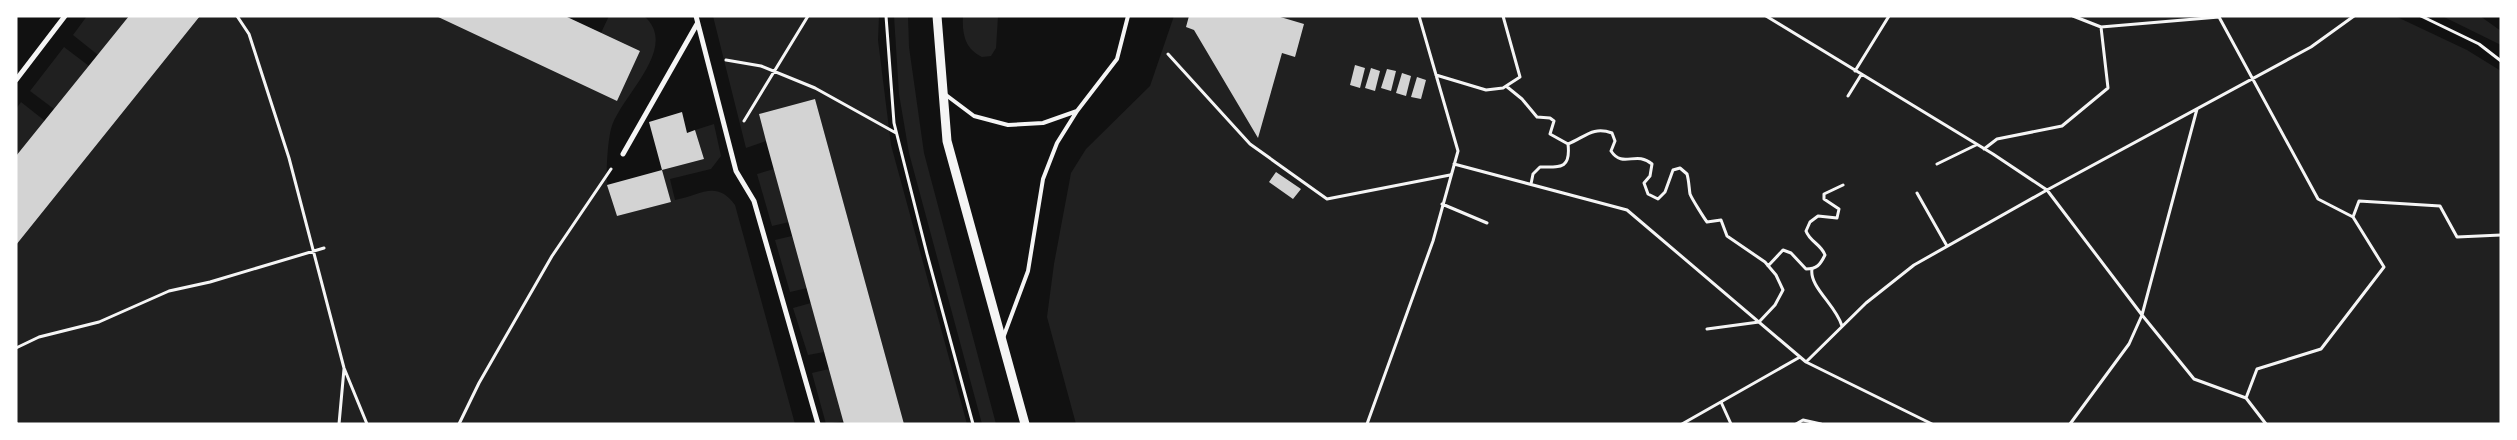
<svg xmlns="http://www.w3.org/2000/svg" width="2517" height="440" viewBox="0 0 2517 440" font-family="'Zilla Slab',serif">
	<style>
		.green { fill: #202020 }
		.building { fill: #d3d3d3 }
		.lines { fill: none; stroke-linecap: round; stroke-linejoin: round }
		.path { stroke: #f5f5f5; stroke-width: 3 }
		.service { stroke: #f5f5f5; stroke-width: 4 }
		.minor { stroke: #f5f5f5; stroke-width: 5 }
		.tertiary { stroke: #f5f5f5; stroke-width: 9 }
	</style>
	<rect width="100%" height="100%" fill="#111"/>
	<path class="green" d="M87 16H129L98 55 73 35Z
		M200 16H436L617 101 640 51 601 33 609 16H644C681 48 619 97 611 129 608 140 605 176 608 187 610 197 614 206 617 216L671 202 662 170 704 159 695 130 714 124 721 156 711 169 670 179 675 200C700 196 716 179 735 205L795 424H16V245Z
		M713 16H879L878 40 891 145 967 424H904L815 99 759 114 766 141 746 148Z
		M894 16H908L909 47 924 153 996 424H982L909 153 899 94Z
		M963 16H998L996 48 991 56 982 57C965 49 962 34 963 16Z
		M1174 16H2395L2467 50 2501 71V424H1076L1047 317 1054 264 1071 173 1086 149 1150 86Z
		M2442 16H2480L2501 31V45Z
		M64 47 89 66 54 109 30 91Z
		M21 102 45 121 16 156V109Z
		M774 169 789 222 772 226 757 174Z
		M792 236 807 288 790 292 775 240Z
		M811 303 824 352 808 355 793 308Z
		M829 369 844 421 826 424 812 373Z"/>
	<path class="building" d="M129 16H200L16 245V156Z
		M436 16H565L640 51 617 101Z
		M1189 16H1277L1304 24 1295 57 1282 53 1258 138 1194 30 1186 27Z
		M1355 65 1365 68 1360 88 1350 85Z
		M1371 68 1380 71 1375 91 1365 88Z
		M1387 69 1396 71 1391 91 1381 88Z
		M1402 73 1411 76 1406 96 1396 93Z
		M1417 77 1426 80 1421 99 1411 97Z
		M815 99 904 424H844L766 141 759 114Z
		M682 112 687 133 695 130 704 159 662 170 649 122Z
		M662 170 671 202 617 216 607 185Z
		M1276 172 1301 189 1293 199 1269 182Z"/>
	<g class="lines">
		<path class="path" d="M237 16 249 34 289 158 344 368 367 424
			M886 16 894 123 927 254 973 424
			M1766 16 1993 154 2047 190 2142 315 2194 379 2246 398 2266 424
			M2073 16 2101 27 2219 17 2318 199 2353 217 2359 201 2440 206 2457 237 2501 235
			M2421 16 2479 44 2501 61
			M1168 54 1250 144 1327 199 1450 175
			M726 60 761 66 815 88 896 133
			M1855 71 1889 16
			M1436 75 1486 90 1503 88 1520 77 1503 16
			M1506 86 1522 99 1537 117 1550 118 1554 121 1550 134 1568 144
			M1848 96 1861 75
			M744 121 808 16
			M1984 149 1997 139 2062 126 2108 88 2101 27
			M1454 164 1627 210 1806 362 1932 424
			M1937 164 1976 145
			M1531 184 1533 174 1540 167C1559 167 1571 170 1568 144 1585 137 1593 126 1612 133L1615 141 1611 151C1623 169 1636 150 1652 164L1650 176 1644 183 1648 194 1658 199 1665 192 1673 170 1680 168 1687 174C1689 181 1689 188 1690 194 1692 199 1704 218 1707 222L1721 220 1727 236 1765 262 1776 275 1783 290 1775 305 1759 322 1707 329
			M1917 193 1947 246
			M1442 204 1487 223
			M1768 266 1783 250 1791 253 1806 269C1817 269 1820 265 1825 255 1821 244 1810 242 1806 231L1810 222 1818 216 1837 218 1839 209 1824 199V194L1843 185
			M1812 269C1809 287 1836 305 1842 326
			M16 348 39 337 99 322 169 291 210 282 324 248
			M1806 362 1866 303 1914 265 2047 190 2311 47 2354 16
			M2246 398 2257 369 2321 349 2384 267 2353 217
			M1721 402 1731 424
			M16 423 17 424
			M339 424 344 369
			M459 424 479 383 552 256 611 169
			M1367 424 1433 241 1458 151 1419 16
			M1682 424 1800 357
			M1796 424 1803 420 1821 424
			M2070 424 2129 344 2142 315 2197 109"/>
		<path class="service" d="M946 95 974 116 1008 125 1043 123 1077 111
			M1003 338 1028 271 1043 179 1057 143 1077 111 1117 59 1128 16"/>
		<path class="minor" d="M696 16 736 171 754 201 818 424
			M16 80 65 16
			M623 154 697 24"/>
		<path class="tertiary" d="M937 16 947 141 1025 424"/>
	</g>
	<rect width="2517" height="440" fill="none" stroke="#ffffff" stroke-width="35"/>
</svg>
